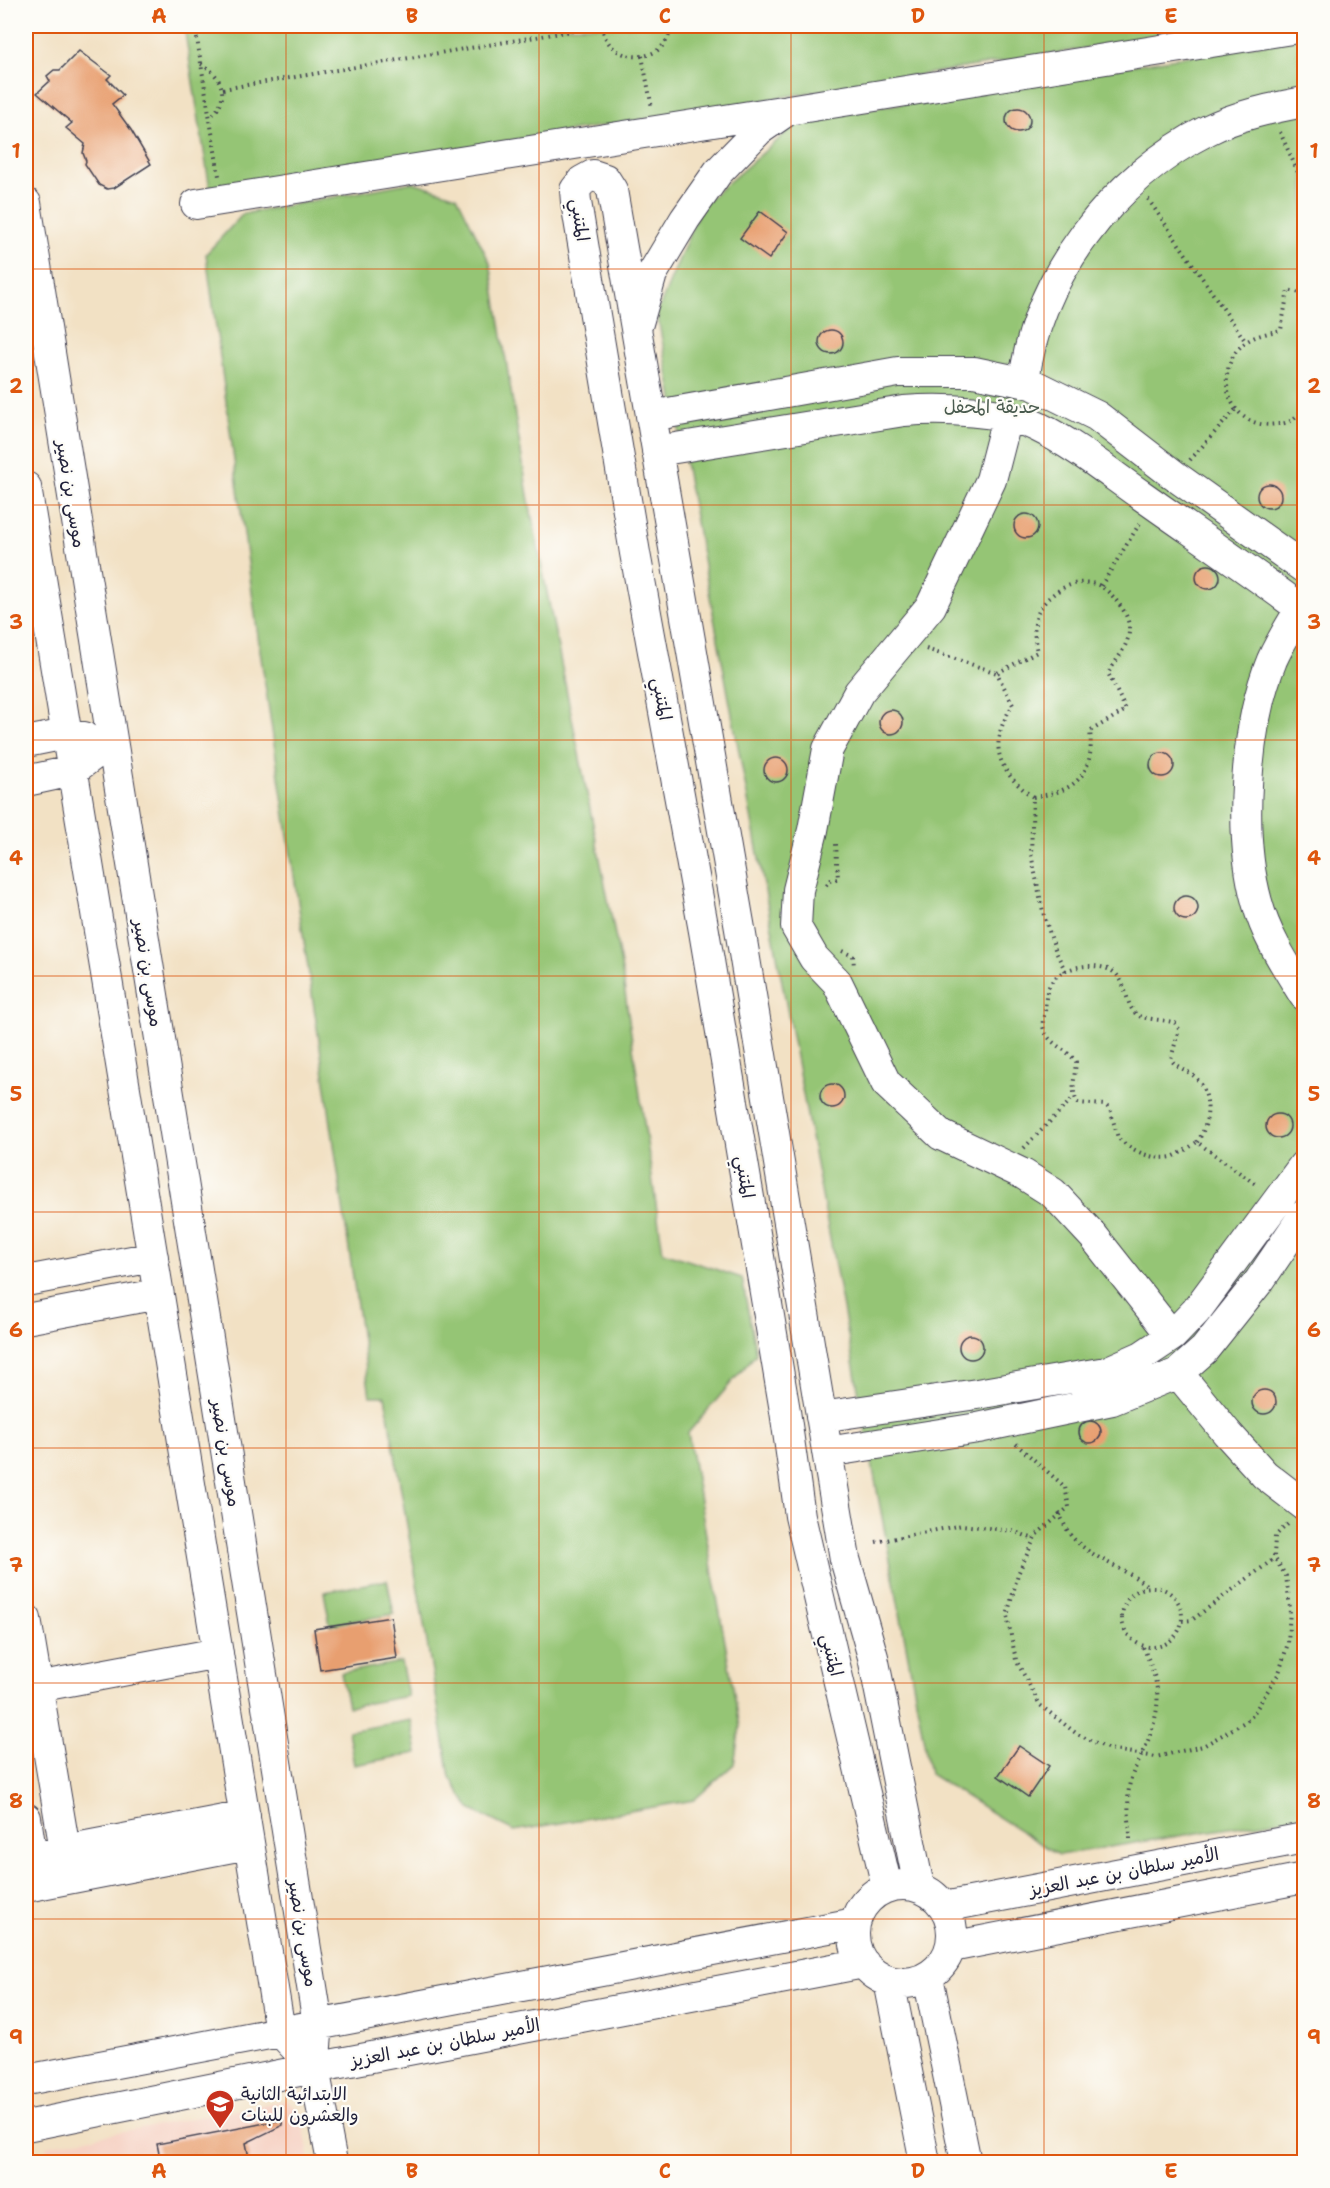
<svg xmlns="http://www.w3.org/2000/svg" width="1330" height="2188" viewBox="0 0 1330 2188" font-family="'Shantell Sans','Playpen Sans Arabic',sans-serif">
	<style>
		.built { fill: #f6d2c4 }
		.green { fill: #95c575; stroke: #5c7458; stroke-width: 1.5 }
		.building { fill: #e89f70 }
		.lines { fill: none; stroke-linecap: round; stroke-linejoin: round }
		.minor-casing { stroke: #413f50; stroke-width: 32 }
		.path { stroke: #413f50; stroke-width: 4; stroke-dasharray: 1.5 4.5; stroke-linecap: butt }
		.minor { stroke: #fff; stroke-width: 30 }
		.grid { fill: none; stroke: #de560e; stroke-width: 1.5; stroke-opacity: 0.55 }
		.labels { text-anchor: middle; stroke-width: 4.5; stroke-linejoin: round; paint-order: stroke }
		.street-label { font-size: 18px; fill: #22223b; stroke: #fdfcf7 }
		.park-label { font-size: 18px; fill: #4a5b4f; stroke: #fdfcf7 }
		.poi-label { font-size: 18px; fill: #22223b; stroke: #fdfcf7; text-anchor: start }
		.neatline { fill: none; stroke: #de560e; stroke-width: 2 }
		.grid-label { font-size: 20px; text-anchor: middle; font-weight: bold; fill: #de560e }
	</style>
	<rect width="100%" height="100%" fill="#fdfcf7"/>
	<filter id="ink" filterUnits="userSpaceOnUse"><feTurbulence type="fractalNoise" baseFrequency=".0167" numOctaves="2"/><feDisplacementMap in="SourceGraphic" scale="12" xChannelSelector="R" yChannelSelector="G"/><feConvolveMatrix kernelMatrix="1 2 1 2 8 2 1 2 1" color-interpolation-filters="sRGB"/></filter>
	<filter id="wash" filterUnits="userSpaceOnUse"><feTurbulence type="fractalNoise" baseFrequency=".008" numOctaves="4" result="noise"/><feDisplacementMap in="SourceGraphic" scale="24" xChannelSelector="R" yChannelSelector="G"/><feGaussianBlur stdDeviation="1.35" result="paint"/><feColorMatrix in="noise" values="0 0 0 0 0 0 0 0 0 0 0 0 0 0 0 0 0 1.4 0 .05"/><feComposite in="paint" operator="in"/></filter>
	<g filter="url(#wash)">
		<rect width="100%" height="100%" fill="#f2e1c4"/>
		<path class="built" d="M287 2100 301 2112 310 2162H49L46 2146Z"/>
		<path class="green" d="M184 26H1224L210 189Z
			M1304 37V1816L1059 1855 930 1774 657 313 701 206 801 120Z
			M413 182 457 196 490 263 530 507 621 965 663 1252 742 1278 756 1354 688 1433 740 1727 734 1764 694 1800 514 1831 470 1809 450 1777 385 1396H370L320 1047 260 651 206 254 243 214Z
			M387 1580 394 1614 330 1625 324 1592Z
			M401 1662 408 1696 348 1707 341 1673Z
			M411 1720 417 1753 354 1765 348 1731Z"/>
		<g id="blocks">
			<path class="building" d="M79 51 111 75 107 79 123 95 112 104 131 130 151 164 114 188 107 189 99 185 85 164 86 161 83 153 85 144 66 128 72 123 37 93 50 81 47 76 54 70H60Z
				M1006 120a12 12 0 1 1 24 0a12 12 0 1 1-24 0Z
				M760 211 788 232 769 259 740 238Z
				M819 342a12 12 0 1 1 24 0a12 12 0 1 1-24 0Z
				M1257 496a12 12 0 1 1 24 0a12 12 0 1 1-24 0Z
				M1014 526a12 12 0 1 1 24 0a12 12 0 1 1-24 0Z
				M1196 577a12 12 0 1 1 24 0a12 12 0 1 1-24 0Z
				M879 722a12 12 0 1 1 24 0a12 12 0 1 1-24 0Z
				M1150 765a12 12 0 1 1 24 0a12 12 0 1 1-24 0Z
				M764 770a12 12 0 1 1 24 0a12 12 0 1 1-24 0Z
				M1174 908a12 12 0 1 1 24 0a12 12 0 1 1-24 0Z
				M820 1096a12 12 0 1 1 24 0a12 12 0 1 1-24 0Z
				M1266 1126a12 12 0 1 1 24 0a12 12 0 1 1-24 0Z
				M959 1347a12 12 0 1 1 24 0a12 12 0 1 1-24 0Z
				M1252 1402a12 12 0 1 1 24 0a12 12 0 1 1-24 0Z
				M1079 1432a11 11 0 1 1 22 0a11 11 0 1 1-22 0Z
				M391 1617 397 1658 320 1670 314 1629Z
				M1019 1746 1049 1766 1028 1797 998 1776Z
				M281 2120 283 2125 246 2143 250 2163H161L157 2144Z"/>
		</g>
	</g>
	<g filter="url(#ink)">
		<use href="#blocks" fill-opacity="0" stroke="#413f50" stroke-width="1.5"/>
		<g class="lines">
			<g class="minor-casing">
				<path id="minor" d="M26 203 318 2024 314 2068 332 2162
					M196 204 782 111
					M638 323 652 274 685 219 718 172 759 130 788 110 1304 27
					M1024 382C1036 277 1114 177 1208 130 1238 115 1272 108 1304 102
					M651 416 898 372H974L1032 384 1097 416 1175 476 1304 568
					M1007 418 991 480 931 606 859 692 828 749 813 830 798 890 796 927 814 958 837 982 886 1083 941 1135 1023 1174 1053 1193 1094 1237 1172 1336
					M657 451 904 411C943 408 1003 410 1038 427 1075 445 1108 472 1141 495 1196 534 1251 571 1304 611
					M26 487 280 2031 314 2068
					M1301 608C1291 625 1280 642 1272 660 1245 726 1238 834 1257 902 1266 936 1286 966 1304 995
					M26 742 66 734 84 737
					M26 781 72 771 111 742
					M26 1281 153 1257
					M26 1319 158 1294
					M1178 1373 1227 1433 1265 1475 1304 1505
					M821 1417 977 1394 1106 1372 1142 1356 1172 1336 1196 1311 1304 1165
					M827 1452 978 1428 1112 1400 1178 1373 1204 1350 1260 1280 1304 1215
					M26 1619 65 1850 57 1881 32 1857 26 1818
					M26 1689 218 1653
					M44 1854 245 1816
					M854 1934a49 49 0 1 1 98 0a49 49 0 1 1-98 0Z
					M26 1887 248 1844
					M887 1887 800 1516 785 1411 704 931 635 553 576 202 575 190 582 181 593 175 605 179 612 190 740 929 845 1559 873 1657 919 1887
					M944 1907 1304 1838
					M951 1947 1304 1878
					M928 1977 966 2162
					M889 1981 925 2162
					M26 2080 855 1923
					M26 2126 314 2068 864 1963"/>
			</g>
			<path class="path" d="M195 26 219 176
				M602 26C607 66 667 67 671 26
				M642 56 652 108
				M201 64C223 75 231 100 210 117
				M223 89 602 26
				M1280 132 1304 186
				M1148 199 1246 342
				M1304 294 1288 290 1281 330C1269 333 1256 335 1246 342 1210 368 1227 432 1277 424 1281 424 1286 423 1290 421 1295 418 1300 413 1304 409
				M1190 460 1235 410
				M1101 586 1140 523
				M926 649 997 673
				M1033 797C1074 792 1095 776 1090 731L1126 710 1108 673C1115 662 1128 646 1129 632 1130 621 1125 611 1118 603 1114 597 1108 591 1102 587 1078 573 1042 594 1036 619 1033 629 1035 642 1037 652L997 673 1013 705C987 744 997 771 1033 797L1031 854 1044 916 1056 952 1066 972
				M826 885 830 880 838 879 836 844
				M842 951 853 956 854 966
				M1197 1142C1211 1123 1212 1091 1194 1076 1187 1070 1175 1067 1171 1059L1179 1029 1175 1023C1165 1019 1142 1020 1136 1014 1124 1003 1128 981 1112 971 1094 961 1059 966 1050 985 1045 993 1046 1003 1045 1012 1044 1016 1042 1022 1043 1026 1046 1044 1067 1048 1076 1062 1075 1076 1070 1091 1078 1103L1105 1105 1110 1109 1118 1138C1131 1150 1152 1161 1172 1157 1180 1154 1190 1147 1197 1142L1258 1186
				M1024 1148 1074 1097
				M1016 1444 1065 1487 1069 1507 1036 1535 1018 1574 1007 1616 1016 1660 1040 1705 1077 1734 1109 1749 1156 1757 1203 1746 1250 1719 1279 1673 1288 1643 1290 1608 1286 1576 1274 1557 1275 1536 1288 1524
				M1059 1513C1063 1521 1067 1532 1073 1538 1094 1560 1125 1568 1149 1587
				M876 1542 962 1525 1013 1531 1034 1539
				M1122 1617a30 30 0 1 1 60 0a30 30 0 1 1-60 0Z
				M1182 1621 1192 1620 1275 1558
				M1130 1839C1130 1821 1126 1800 1130 1782 1132 1772 1139 1762 1143 1753 1162 1708 1163 1689 1142 1645"/>
			<use href="#minor" class="minor"/>
		</g>
	</g>
	<path class="grid" d="M286 26V2162M539 26V2162M791 26V2162M1044 26V2162M26 269H1304M26 505H1304M26 740H1304M26 976H1304M26 1212H1304M26 1448H1304M26 1683H1304M26 1919H1304"/>
	<defs>
		<g id="school-pin" transform="scale(1.5)"><path d="M0 17L-7.5 6A9.5 9.5 0 1 1 7.5 6Z" fill="#c8321e" stroke="#fdfcf7"/><path d="M0-5L7-2L0 1L-7-2ZM-4 1L0 2.5L4 1V4Q0 6-4 4Z" fill="#fff"/></g>
	</defs>
	<g fill-rule="evenodd">
		<use href="#school-pin" x="220" y="2104"/>
	</g>
	<g class="labels">
		<g class="street-label">
			<text transform="translate(580 220) rotate(82)" y="6">المتنبي</text>
			<text transform="translate(71 494) rotate(81)" y="6">موسى بن نصير</text>
			<text transform="translate(662 699) rotate(80)" y="6">المتنبي</text>
			<text transform="translate(148 973) rotate(81)" y="6">موسى بن نصير</text>
			<text transform="translate(745 1177) rotate(81)" y="6">المتنبي</text>
			<text transform="translate(226 1453) rotate(81)" y="6">موسى بن نصير</text>
			<text transform="translate(832 1655) rotate(76)" y="6">المتنبي</text>
			<text transform="translate(1124 1872) rotate(-11)" y="6">الأمير سلطان بن عبد العزيز</text>
			<text transform="translate(303 1933) rotate(81)" y="6">موسى بن نصير</text>
			<text transform="translate(445 2043) rotate(-11)" y="6">الأمير سلطان بن عبد العزيز</text>
		</g>
		<g class="park-label">
			<text x="992" y="413">حديقة المحفل</text>
		</g>
		<g class="poi-label">
			<text x="241" y="2100">الابتدائية الثانية<tspan x="241" dy="21">والعشرون للبنات</tspan></text>
		</g>
	</g>
	<rect width="1330" height="2188" fill="none" stroke="#fdfcf7" stroke-width="66"/>
	<rect x="33" y="33" width="1264" height="2122" class="neatline"/>
	<g class="grid-label">
		<text x="159" y="23">A</text>
		<text x="412" y="23">B</text>
		<text x="665" y="23">C</text>
		<text x="918" y="23">D</text>
		<text x="1171" y="23">E</text>
		<text x="16" y="158">1</text>
		<text x="1314" y="158">1</text>
		<text x="16" y="393">2</text>
		<text x="1314" y="393">2</text>
		<text x="16" y="629">3</text>
		<text x="1314" y="629">3</text>
		<text x="16" y="865">4</text>
		<text x="1314" y="865">4</text>
		<text x="16" y="1101">5</text>
		<text x="1314" y="1101">5</text>
		<text x="16" y="1337">6</text>
		<text x="1314" y="1337">6</text>
		<text x="16" y="1572">7</text>
		<text x="1314" y="1572">7</text>
		<text x="16" y="1808">8</text>
		<text x="1314" y="1808">8</text>
		<text x="16" y="2044">9</text>
		<text x="1314" y="2044">9</text>
		<text x="159" y="2178">A</text>
		<text x="412" y="2178">B</text>
		<text x="665" y="2178">C</text>
		<text x="918" y="2178">D</text>
		<text x="1171" y="2178">E</text>
	</g>
</svg>
